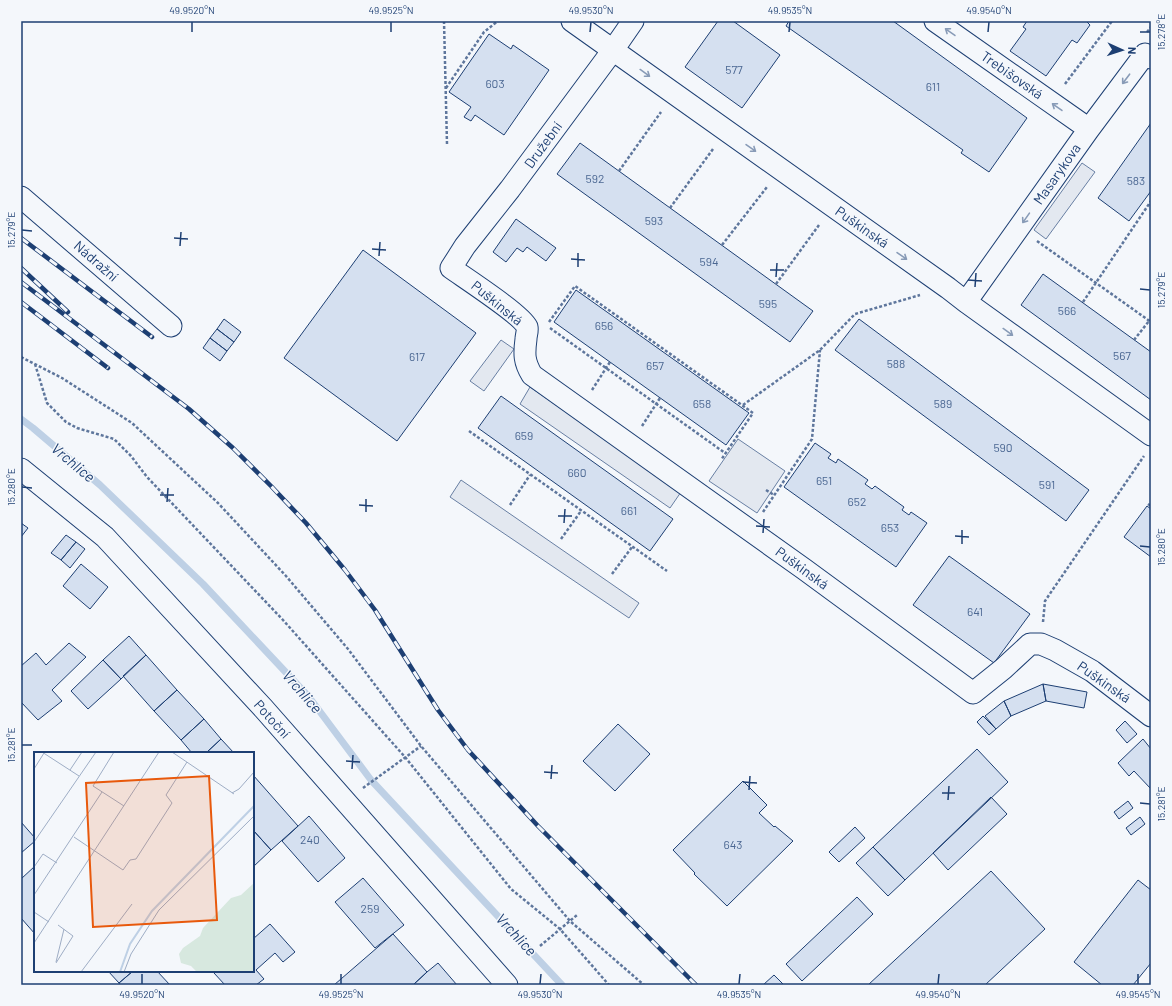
<svg xmlns="http://www.w3.org/2000/svg" width="1172" height="1006" viewBox="0 0 1172 1006" font-family="Barlow,sans-serif">
	<style>
		.parking { fill: #e3e8f0; stroke: #687fa3 }
		.lines { fill: none; stroke-linecap: round; stroke-linejoin: round }
		.stream { stroke: #bed0e5; stroke-width: 7 }
		.building { fill: #d5e0f0; stroke: #1d3f73 }
		.minor-casing { stroke: #1d3f73; stroke-width: 23 }
		.path { stroke: #5e769c; stroke-width: 2.5; stroke-dasharray: 3 2; stroke-linecap: butt }
		.minor { stroke: #f4f7fb; stroke-width: 21 }
		.rail-casing { stroke: #1d3f73; stroke-width: 4.5 }
		.rail { stroke: #f4f7fb; stroke-width: 3; stroke-dasharray: 9; stroke-linecap: butt }
		.oneway { stroke: #889bb7 }
		.ticks { fill: none; stroke: #1d3f73; stroke-width: 1.5 }
		.labels { text-anchor: middle; stroke-width: 3; stroke-linejoin: round; paint-order: stroke }
		.number-label { font-size: 12px; fill: #4b6792 }
		.street-label { font-size: 14px; fill: #1d3f73; stroke: #f4f7fb }
		.water-label { font-size: 15px; font-style: italic; fill: #1d3f73; stroke: #f4f7fb }
		.inset-river { fill: none; stroke: #bed0e5; stroke-width: 2 }
		.inset-road { fill: none; stroke: #9eadc5; stroke-width: 1 }
		.view { fill: #e8590c; fill-opacity: 0.15; stroke: #e8590c; stroke-width: 2 }
		.inset-edge { fill: none; stroke: #1d3f73; stroke-width: 2 }
		.neatline { fill: none; stroke: #1d3f73; stroke-width: 1.5 }
		.ticks-label { font-size: 10px; text-anchor: middle; fill: #1d3f73 }
	</style>
	<rect width="100%" height="100%" fill="#f4f7fb"/>
	<path class="parking" d="M1082 163 1095 172 1046 239 1034 230Z
		M501 340 514 349 484 391 470 381Z
		M530 387 681 492 670 508 520 404Z
		M738 439 785 471 757 513 709 481Z
		M461 480 639 603 629 618 450 497Z"/>
	<g class="lines">
		<path class="stream" d="M21 419 33 428 100 485 203 584 309 697 371 780 562 985"/>
	</g>
	<path class="building" d="M718 21H733L780 55 742 108 685 67Z
		M789 21H893L1027 118 989 172 961 153 963 150 786 26Z
		M1027 21H1086L1090 25 1077 43 1072 40 1046 76 1010 51 1026 29 1023 27Z
		M489 34 511 49 513 45 549 70 504 135 475 115 471 121 464 117 471 107 449 92Z
		M1151 123V191L1129 221 1098 198Z
		M580 143 813 311 790 342 557 174Z
		M516 219 556 248 546 261 527 247 523 252 517 248 506 262 493 252Z
		M363 250 476 333 397 441 284 358Z
		M1043 274 1151 352V400L1021 305Z
		M576 290 749 413 726 445 554 322Z
		M224 319 241 332 234 342 217 329Z
		M859 319 1089 490 1066 521 835 350Z
		M217 329 234 342 227 351 210 338Z
		M210 338 227 351 220 361 203 348Z
		M501 396 673 519 650 551 478 428Z
		M815 443 831 454 828 458 836 463 838 459 868 480 865 484 872 489 875 486 904 507 902 510 909 515 911 512 927 523 896 567 784 487Z
		M1147 506 1151 509V557L1124 537Z
		M21 523 28 528 21 537Z
		M66 535 76 542 61 560 51 553Z
		M76 542 85 549 70 568 61 560Z
		M949 556 1030 614 994 663 913 605Z
		M81 564 108 587 90 609 63 586Z
		M129 636 146 655 121 679 103 660Z
		M69 643 86 657 52 690 62 701 38 720 21 702V666L36 653 46 665Z
		M146 655 177 690 154 711 123 676Z
		M103 660 121 679 88 709 71 691Z
		M1043 684 1087 692 1084 708 1046 701Z
		M1043 684 1046 701 1011 716 1004 701Z
		M177 690 204 719 181 740 154 711Z
		M1004 701 1011 716 996 729 985 716Z
		M983 716 996 729 989 735 977 722Z
		M204 719 221 739 206 753H192L181 740Z
		M1125 721 1137 734 1127 743 1116 730Z
		M618 724 650 754 615 791 583 761Z
		M221 739 234 753H206Z
		M1143 739 1151 749V789L1134 771 1129 776 1118 763Z
		M977 749 1008 782 905 880 873 847Z
		M253 775 298 826 271 850 253 830Z
		M743 781 767 805 759 813 774 827 775 826 793 841 727 906 694 874 695 873 673 850Z
		M991 797 1007 814 948 870 933 853Z
		M1128 801 1133 808 1119 819 1114 812Z
		M309 816 345 858 318 882 282 841Z
		M1140 817 1145 824 1131 835 1126 828Z
		M21 822 35 838V841L21 853Z
		M855 827 865 838 839 862 829 852Z
		M253 830 271 850 253 867Z
		M873 847 905 880 888 896 856 863Z
		M35 866V934L21 918V879Z
		M991 871 1045 929 985 985H868Z
		M363 878 404 925 375 948 335 902Z
		M1138 880 1151 890V963L1133 985H1102L1074 962Z
		M857 897 873 914 802 981 786 964Z
		M270 924 295 952 283 962 275 953 256 970 264 979 256 985H225L214 973 216 971H253V939Z
		M393 934 427 972 413 985H334Z
		M438 963 457 985H413L427 972Z
		M108 971H133L119 983Z
		M133 971H157L170 985H120L119 983Z
		M774 975 784 985H763Z"/>
	<g class="lines">
		<g class="minor-casing">
			<path id="minor" d="M572 21 948 288 966 302 1151 435
				M633 21 613 50 510 189 465 246 451 268C465 278 522 315 527 327 528 331 526 335 526 339 524 354 524 362 532 375L804 569 973 693 1003 669 1030 644H1041L1055 650 1092 671 1151 716
				M935 21 1089 129
				M21 197 171 326
				M966 302 1089 129 1145 54 1151 58
				M21 469 105 537 264 709 507 985"/>
		</g>
		<path class="path" d="M444 21 447 144
			M1147 32 1151 27
			M1065 84 1112 21
			M446 88 484 32 498 21
			M619 171 661 112
			M670 208 713 149
			M1037 241 1151 322
			M722 245 767 187
			M776 284 819 225
			M1083 302 1151 201
			M549 322 575 286 753 413 721 460
			M550 328 725 453
			M1134 340 1149 321
			M21 357 62 378 132 423 218 503 286 576 348 649 421 746 570 921 644 985
			M35 364 47 403 66 422 77 428 114 439 131 456 147 477 283 620 405 757 511 889 560 929 609 985
			M592 390 610 362
			M743 405 820 350 855 314 920 295
			M642 426 660 398
			M469 431 667 571
			M766 490 774 495
			M1148 504 1151 506
			M510 505 530 475
			M763 512 812 439 820 350
			M561 539 581 511
			M612 574 632 547
			M1043 622 1045 601 1144 456
			M363 788 421 746
			M540 946 577 915"/>
		<use href="#minor" class="minor"/>
		<g class="rail-casing">
			<path id="rail" d="M21 238 152 337
				M21 268 68 312
				M21 282 189 409 233 448 271 486 306 523 345 570 375 610 438 710 468 750 538 826 696 985
				M21 302 108 368"/>
		</g>
		<use href="#rail" class="rail"/>
	</g>
	<defs><path id="oneway-shaft" d="M-6 0H5M1.5-3L5.5 0L1.5 3" fill="none" stroke-width="1.6" stroke-linecap="round" stroke-linejoin="round"/></defs>
	<g class="oneway">
		<use href="#oneway-shaft" transform="translate(950 32) rotate(-145)"/>
		<use href="#oneway-shaft" transform="translate(645 73) rotate(36)"/>
		<use href="#oneway-shaft" transform="translate(1126 79) rotate(127)"/>
		<use href="#oneway-shaft" transform="translate(1057 107) rotate(-145)"/>
		<use href="#oneway-shaft" transform="translate(751 148) rotate(35)"/>
		<use href="#oneway-shaft" transform="translate(1026 218) rotate(125)"/>
		<use href="#oneway-shaft" transform="translate(902 256) rotate(35)"/>
		<use href="#oneway-shaft" transform="translate(1008 332) rotate(36)"/>
	</g>
	<path class="ticks" d="M192 32V22M391 32V22M590 32 591 22M789 32 790 22M988 32 989 22M1140 32H1150M22 230 32 231M174 238 188 239M180 246 181 232M372 249 386 250M379 256 380 242M571 259 585 260M578 267V253M770 270H784M776 277 777 263M968 280 982 281M975 287 976 273M1140 289 1150 290M22 487 32 488M160 495H174M167 502 168 488M359 505 373 506M366 512V499M558 516H572M564 523 565 509M756 526 770 527M763 533 764 519M955 536 969 537M962 544V530M1140 546 1150 547M22 745H32M346 761 360 762M352 769 353 755M544 772 558 773M551 779 552 765M743 782 757 783M749 790 750 776M942 793H955M948 800 949 786M1140 803 1150 804M142 984V974M341 984V974M540 984 541 974M739 984 740 974M938 984 939 974M1138 984V974"/>
	<g class="labels">
		<g class="number-label">
			<text x="734" y="74">577</text>
			<text x="495" y="88">603</text>
			<text x="933" y="91">611</text>
			<text x="595" y="183">592</text>
			<text x="1136" y="185">583</text>
			<text x="654" y="225">593</text>
			<text x="709" y="266">594</text>
			<text x="768" y="308">595</text>
			<text x="1067" y="315">566</text>
			<text x="604" y="330">656</text>
			<text x="1122" y="360">567</text>
			<text x="417" y="361">617</text>
			<text x="896" y="368">588</text>
			<text x="655" y="370">657</text>
			<text x="702" y="408">658</text>
			<text x="943" y="408">589</text>
			<text x="524" y="440">659</text>
			<text x="1003" y="452">590</text>
			<text x="577" y="477">660</text>
			<text x="824" y="485">651</text>
			<text x="1047" y="489">591</text>
			<text x="857" y="506">652</text>
			<text x="629" y="515">661</text>
			<text x="890" y="532">653</text>
			<text x="975" y="616">641</text>
			<text x="310" y="844">240</text>
			<text x="733" y="849">643</text>
			<text x="370" y="913">259</text>
		</g>
		<g class="street-label">
			<text transform="translate(1012 75) rotate(35)" y="5">Trebišovská</text>
			<text transform="translate(543 145) rotate(-54)" y="5">Družební</text>
			<text transform="translate(1057 174) rotate(-55)" y="5">Masarykova</text>
			<text transform="translate(862 227) rotate(35)" y="5">Puškinská</text>
			<text transform="translate(96 261) rotate(41)" y="5">Nádražní</text>
			<text transform="translate(497 303) rotate(39)" y="5">Puškinská</text>
			<text transform="translate(802 568) rotate(36)" y="5">Puškinská</text>
			<text transform="translate(1104 682) rotate(35)" y="5">Puškinská</text>
			<text transform="translate(272 719) rotate(48)" y="5">Potoční</text>
		</g>
		<g class="water-label">
			<text transform="translate(73 463) rotate(40)" y="5">Vrchlice</text>
			<text transform="translate(302 692) rotate(49)" y="5">Vrchlice</text>
			<text transform="translate(516 935) rotate(47)" y="5">Vrchlice</text>
		</g>
	</g>
	<g transform="translate(34 752)">
		<rect width="220" height="220" fill="#f4f7fb"/>
		<path d="M220 131V220H163L157 214 147 211 145 202 149 196 166 184 169 176 197 146 207 143Z" fill="#d7e8df"/>
		<path class="inset-river" d="M86 220 96 192 118 159 220 54"/>
		<path class="inset-road" d="M8 0 45 24M80 0 59 34 90 54M138 0 200 42M0 17 10 1M36 18 48 0M198 41 205 37 220 20M40 85 89 118 96 108 102 107 138 51 132 43 153 10M0 90 62 0M0 115 9 102 23 111M0 143 68 40M0 160 15 170M0 191 125 0M22 210 30 177M22 211 39 184 24 173M47 220 98 152M90 220 97 202 125 158 220 64"/>
		<path class="view" d="M175 24 183 168 59 175 52 31Z"/>
		<rect width="220" height="220" class="inset-edge"/>
	</g>
	<rect width="1172" height="1006" fill="none" stroke="#f4f7fb" stroke-width="44"/>
	<g transform="translate(1122 50) rotate(93)" stroke="#f4f7fb" stroke-width="3" paint-order="stroke">
	<path d="M0-3L7 15L0 10L-7 15Z" fill="#1d3f73"/>
	<text y="-6" font-size="11" font-weight="bold" text-anchor="middle" fill="#1d3f73">N</text>
	</g>
	<rect x="22" y="22" width="1128" height="962" class="neatline"/>
	<g class="ticks-label">
		<text x="192" y="14">49.9520°N</text>
		<text x="391" y="14">49.9525°N</text>
		<text x="591" y="14">49.9530°N</text>
		<text x="790" y="14">49.9535°N</text>
		<text x="989" y="14">49.9540°N</text>
		<text transform="translate(1161 32) rotate(-90)" y="4">15.278°E</text>
		<text transform="translate(11 230) rotate(-90)" y="4">15.279°E</text>
		<text transform="translate(1161 290) rotate(-90)" y="4">15.279°E</text>
		<text transform="translate(11 487) rotate(-90)" y="4">15.280°E</text>
		<text transform="translate(1161 547) rotate(-90)" y="4">15.280°E</text>
		<text transform="translate(11 745) rotate(-90)" y="4">15.281°E</text>
		<text transform="translate(1161 804) rotate(-90)" y="4">15.281°E</text>
		<text x="142" y="998">49.9520°N</text>
		<text x="341" y="998">49.9525°N</text>
		<text x="540" y="998">49.9530°N</text>
		<text x="739" y="998">49.9535°N</text>
		<text x="938" y="998">49.9540°N</text>
		<text x="1138" y="998">49.9545°N</text>
	</g>
</svg>
